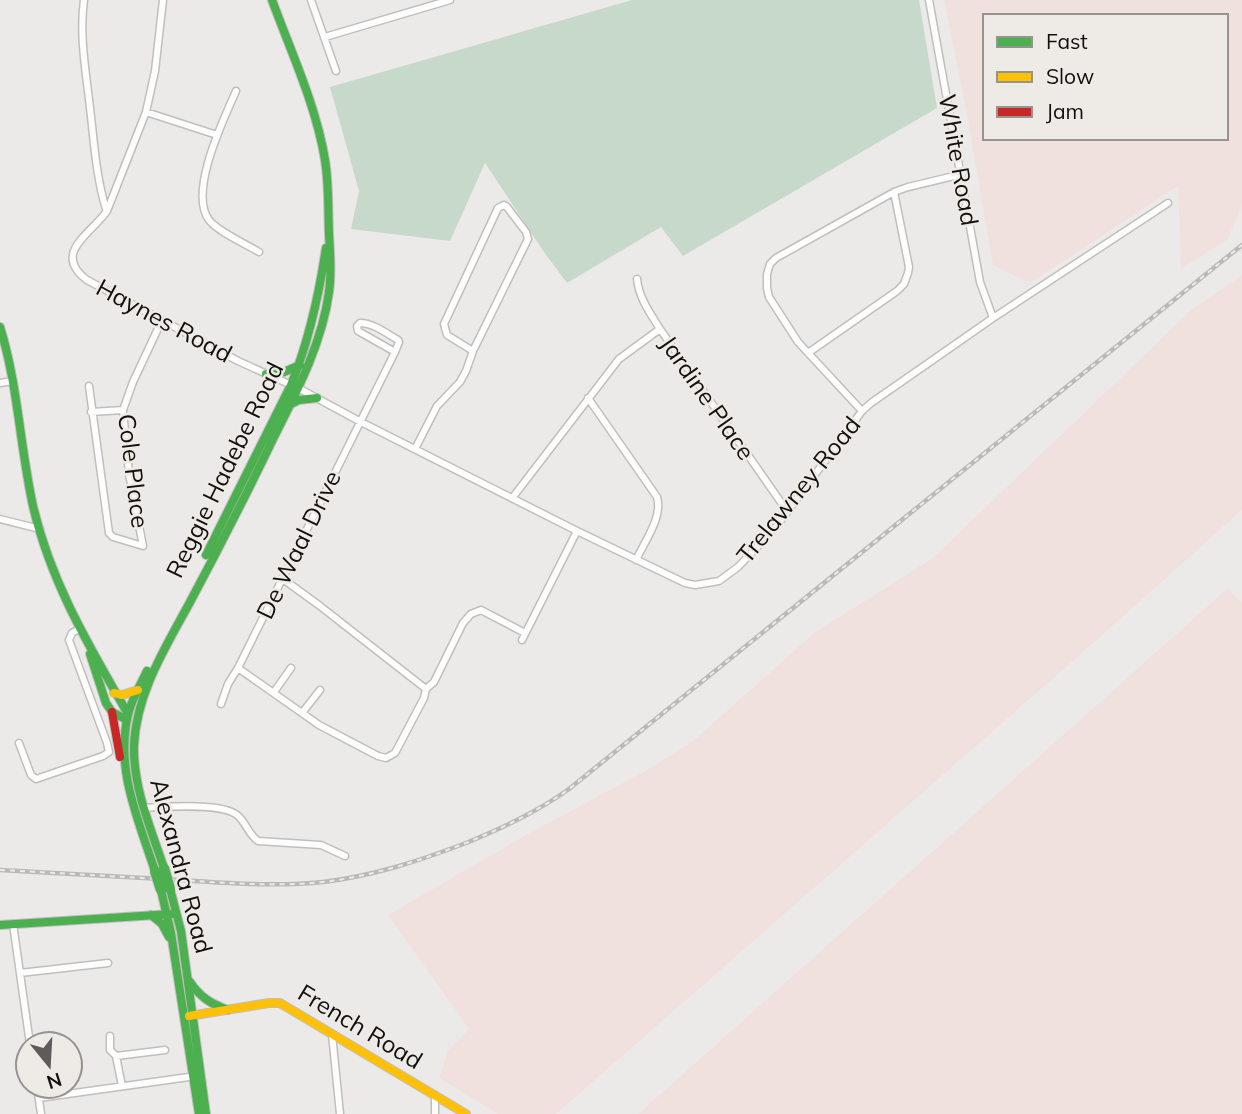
<svg xmlns="http://www.w3.org/2000/svg" width="1242" height="1114" viewBox="0 0 1242 1114" font-family="Mulish,sans-serif">
	<style>
		.industrial { fill: #f1e1de; fill-rule: evenodd }
		.green { fill: #c7d9ca }
		.lines { fill: none; stroke-linecap: round; stroke-linejoin: round }
		.street-casing { stroke: #c0bfbd; stroke-width: 9 }
		.fast-casing { stroke: #c0bfbd; stroke-width: 10 }
		.slow-casing { stroke: #c0bfbd; stroke-width: 10 }
		.jam-casing { stroke: #c0bfbd; stroke-width: 10 }
		.street { stroke: #fcfcfc; stroke-width: 6 }
		.fast { stroke: #4caf50; stroke-width: 8 }
		.slow { stroke: #ffc107; stroke-width: 8 }
		.jam { stroke: #c62828; stroke-width: 8 }
		.rail-casing { stroke: #b9b9b8; stroke-width: 4.5 }
		.rail { stroke: #eeebe6; stroke-width: 2; stroke-dasharray: 5; stroke-linecap: butt }
		.fast-bridge-casing { stroke: #c8c8c7; stroke-width: 12; stroke-linecap: butt }
		.fast-bridge { stroke: #4caf50; stroke-width: 10 }
		.labels { text-anchor: middle; stroke-width: 5; stroke-linejoin: round; paint-order: stroke }
		.street-label { font-size: 24px; fill: #11100f; stroke: #eeebe6 }
	</style>
	<rect width="100%" height="100%" fill="#eceae8"/>
	<path class="industrial" d="M944 0H1242V207L1227 240 1181 269 1178 186 1030 283 993 265 967 115ZM985 16H1226V138H985Z
		M1242 275V510L1073 661 556 1114H498L439 1078 448 1050 469 1029 388 915 533 831 640 774 692 742 814 633 933 558 1190 311Z
		M1228 588 1242 603V1114H638Z"/>
	<path class="green" d="M632 0H919L937 108 683 256 661 227 567 283 544 252 485 163 450 241 351 229 359 191 330 87Z"/>
	<g class="lines">
		<g class="street-casing">
			<path id="street" d="M84 0C79 35 86 72 90 108 94 141 96 177 106 209
				M163 0 155 71 146 112 107 211C92 233 51 253 87 280L238 361 298 388 361 422 577 531 685 583 695 585 719 581 738 567 776 527 862 411 871 403 993 318 1168 203
				M311 0 336 71
				M929 0 980 282 993 318
				M325 37 450 0
				M236 91C224 119 188 192 209 220 217 231 246 244 259 252
				M146 112 217 135
				M637 279C639 298 650 313 660 329L787 511
				M808 353 897 291 904 284 908 273 909 267 894 192
				M0 383 12 381
				M89 386 109 533 113 537 143 546 129 474 123 410 133 382 162 320
				M588 398 657 497C663 517 645 541 636 560
				M862 411 798 342 769 297 767 288V274L770 264 776 258 894 192 908 187 962 174
				M91 412 123 410
				M415 449 437 406 460 382 466 371 473 351 528 239 526 232 507 207 504 205 498 208 444 324 447 335 473 351
				M513 497 619 359 660 329
				M0 519 40 529
				M283 579 320 606 426 689
				M522 640 577 531
				M238 668 319 725 378 756 386 758 395 753 424 698 426 689
				M426 689 434 682 463 623 471 614 481 610 525 633
				M274 692 291 668
				M221 704 228 684 238 668 395 352 399 342 398 340C386 333 373 323 360 323L357 326 358 331 395 352
				M302 713 320 690
				M19 743 31 775 36 779 103 756 109 752 107 743 69 640 72 633 79 629
				M143 808C163 807 222 802 237 815 246 822 248 834 258 841L321 845 345 856
				M13 924 30 1044
				M20 973 108 963
				M332 1034 340 1114
				M110 1036V1050L116 1056 122 1086
				M116 1056 165 1050
				M37 1086 41 1114
				M435 1095V1114
				M39 1098 196 1076"/>
		</g>
		<g class="fast-casing">
			<path id="fast" d="M0 327C18 385 20 447 33 506 51 583 89 646 128 714
				M266 374 284 372 300 365
				M291 404 299 400 317 398
				M206 555 291 385C309 341 319 295 326 248
				M90 654 106 703 112 712 127 720
				M147 671C141 684 133 697 129 711 114 766 138 819 155 871
				M164 868C151 829 133 788 134 746 136 694 165 648 189 604 218 550 246 495 273 439 296 393 322 344 329 292 332 272 330 254 329 234 328 210 329 184 325 160 316 105 291 52 272 0
				M170 889 181 931 206 1114
				M161 890 171 933 199 1114
				M151 915 162 924 169 937
				M0 925 172 914
				M190 982C200 997 211 1004 228 1010"/>
		</g>
		<g class="slow-casing">
			<path id="slow" d="M114 693 122 695 138 690
				M189 1016 269 1003H280L466 1114"/>
		</g>
		<g class="jam-casing">
			<path id="jam" d="M112 712 120 757"/>
		</g>
		<use href="#street" class="street"/>
		<use href="#fast" class="fast"/>
		<use href="#slow" class="slow"/>
		<use href="#jam" class="jam"/>
		<g class="rail-casing">
			<path id="rail" d="M0 870C60 873 120 877 180 880 228 883 276 887 323 882 373 876 419 861 466 843 502 828 537 812 569 789L1242 245"/>
		</g>
		<use href="#rail" class="rail"/>
		<g class="fast-bridge-casing">
			<path id="fast-bridge" d="M164 868 170 889
				M155 871 161 890"/>
		</g>
		<use href="#fast-bridge" class="fast-bridge"/>
	</g>
	<g class="labels">
		<g class="street-label">
			<text transform="translate(958 160) rotate(80)" y="8">White Road</text>
			<text transform="translate(164 321) rotate(28)" y="8">Haynes Road</text>
			<text transform="translate(707 398) rotate(55)" y="8">Jardine Place</text>
			<text transform="translate(225 470) rotate(-64)" y="8">Reggie Hadebe Road</text>
			<text transform="translate(133 471) rotate(83)" y="8">Cole Place</text>
			<text transform="translate(799 490) rotate(-51)" y="8">Trelawney Road</text>
			<text transform="translate(299 545) rotate(-64)" y="8">De Waal Drive</text>
			<text transform="translate(181 866) rotate(75)" y="8">Alexandra Road</text>
			<text transform="translate(360 1027) rotate(31)" y="8">French Road</text>
		</g>
	</g>
	<rect x="983" y="14" width="245" height="126" fill="#eeebe6" stroke="#969390" stroke-width="2"/>
	<rect x="997" y="37" width="35" height="10" fill="#4caf50" stroke="#969390" stroke-width="2"/>
	<text x="1046" y="49" font-size="21" fill="#11100f">Fast</text>
	<rect x="997" y="72" width="35" height="10" fill="#ffc107" stroke="#969390" stroke-width="2"/>
	<text x="1046" y="84" font-size="21" fill="#11100f">Slow</text>
	<rect x="997" y="107" width="35" height="10" fill="#c62828" stroke="#969390" stroke-width="2"/>
	<text x="1046" y="119" font-size="21" fill="#11100f">Jam</text>
	<g transform="translate(49 1065) rotate(162)"><circle r="33" fill="#eeebe6" stroke="#969390" stroke-width="2"/>
	<path d="M0-5L12 26L0 18L-12 26Z" fill="#5e5c5b"/>
	<text y="-10" font-size="19" font-weight="bold" text-anchor="middle" fill="#11100f">N</text>
	</g>
</svg>
